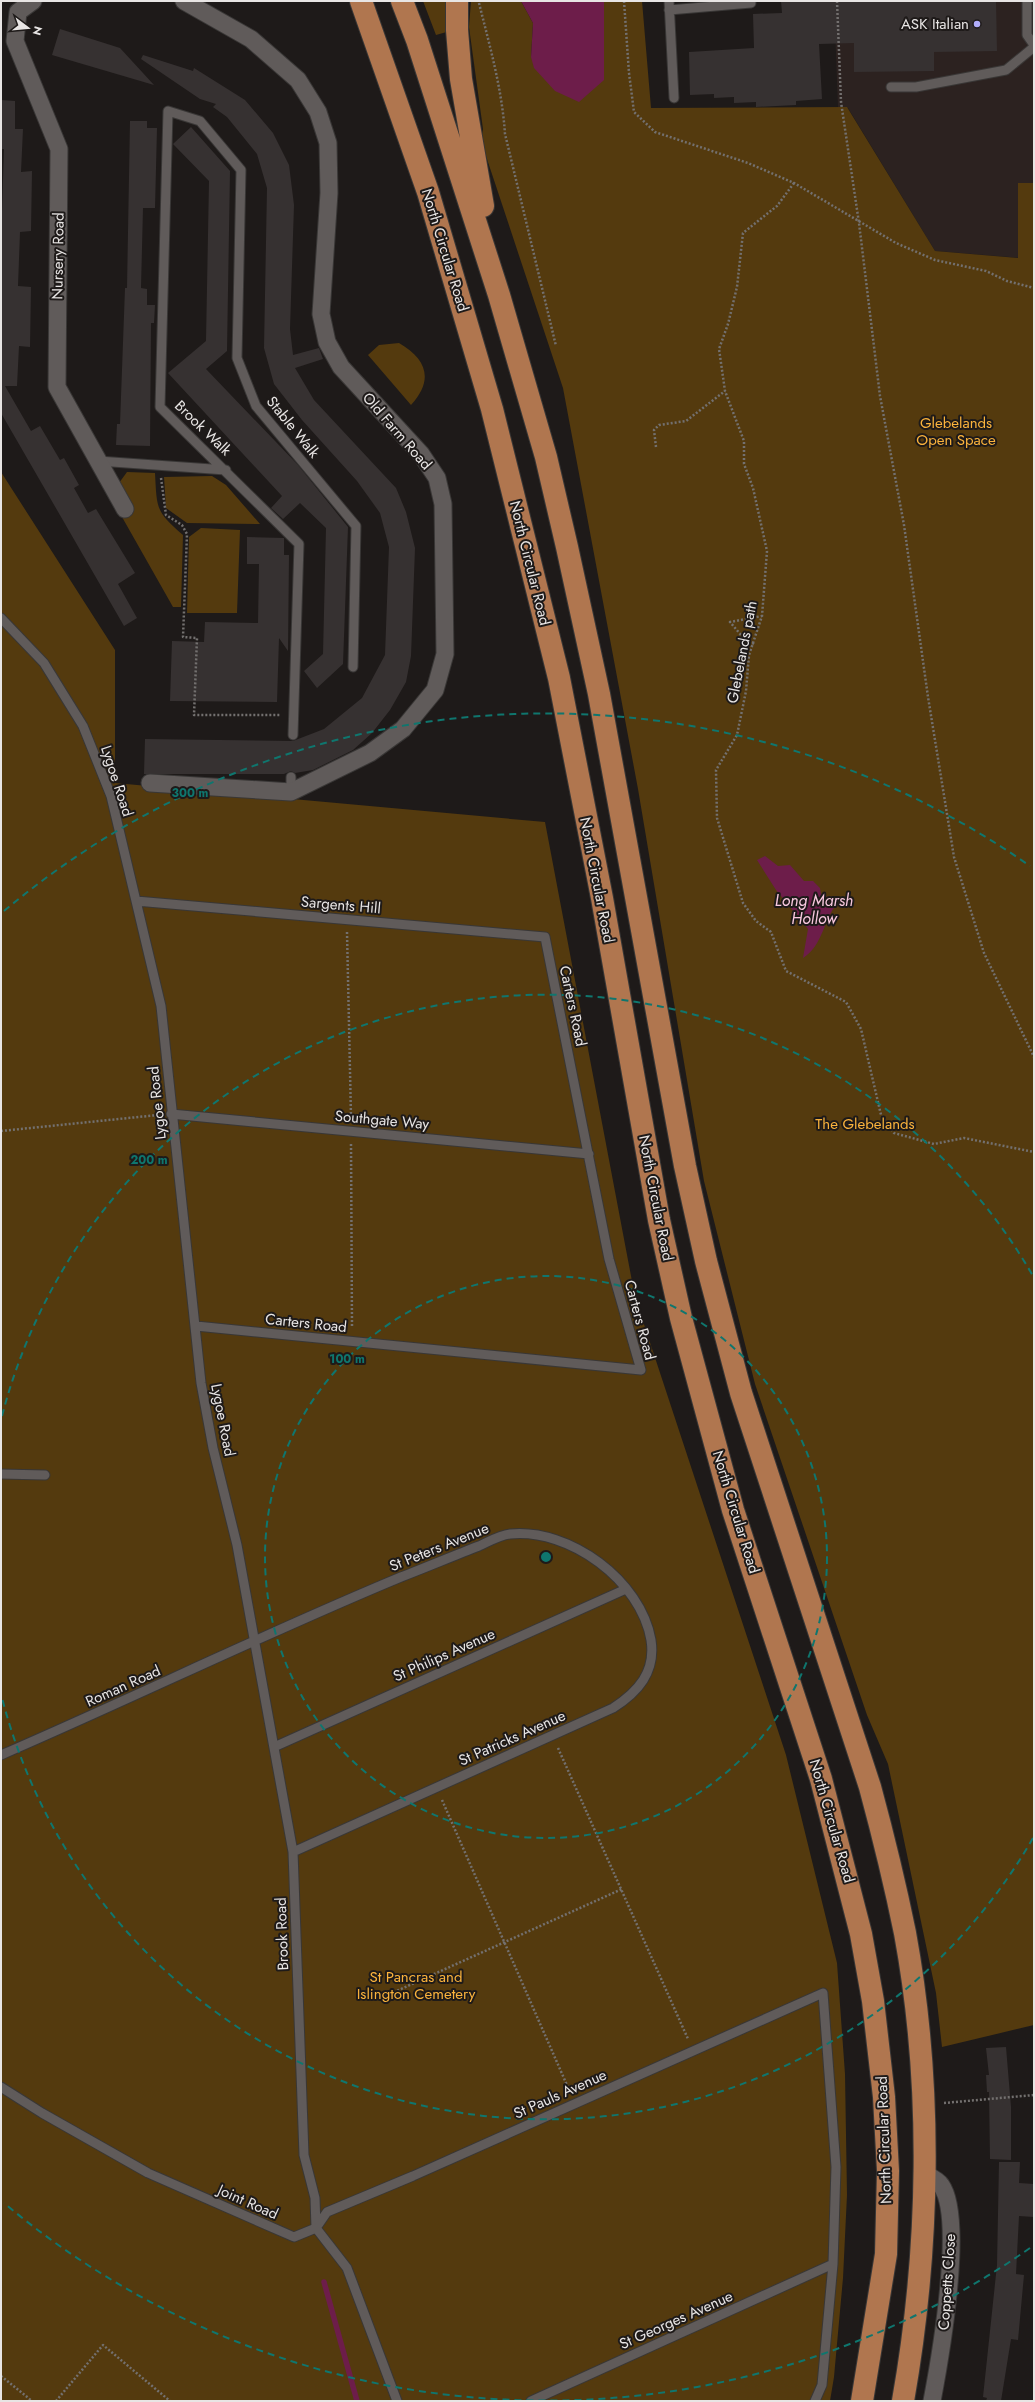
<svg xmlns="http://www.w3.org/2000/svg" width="1035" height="2402" viewBox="0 0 1035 2402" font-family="Jost,sans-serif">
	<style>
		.built { fill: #2c2220 }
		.green { fill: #543a0e }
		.water { fill: #6d1d4a }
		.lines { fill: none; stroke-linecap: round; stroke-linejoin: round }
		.stream { stroke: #6d1d4a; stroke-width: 5.5 }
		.building { fill: #363131 }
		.lane-casing { stroke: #393736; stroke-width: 11 }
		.street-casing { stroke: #393736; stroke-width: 19 }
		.highway-casing { stroke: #393736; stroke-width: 24 }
		.path { stroke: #73706f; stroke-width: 2.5; stroke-dasharray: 2 2; stroke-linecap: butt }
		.lane { stroke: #605b5a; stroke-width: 9 }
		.street { stroke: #605b5a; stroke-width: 17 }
		.highway { stroke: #b0764f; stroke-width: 22 }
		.ring { fill: none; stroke: #0f766e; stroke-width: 2; stroke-dasharray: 7 5 }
		.poi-dot { fill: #b1adfa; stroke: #1e1a19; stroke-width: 1.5 }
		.labels { text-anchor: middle; stroke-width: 4; stroke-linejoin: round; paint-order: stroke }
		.poi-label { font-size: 15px; fill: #e8e5e4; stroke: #1e1a19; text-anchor: end }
		.street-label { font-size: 15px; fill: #e8e5e4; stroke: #1e1a19 }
		.park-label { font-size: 15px; fill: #fbb33c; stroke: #1e1a19 }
		.water-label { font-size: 16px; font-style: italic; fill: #f9c9df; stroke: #1e1a19 }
		.centre { fill: #0f766e; stroke: #1e1a19; stroke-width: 2 }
		.ring-label { font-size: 12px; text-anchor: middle; font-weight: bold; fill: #0f766e; stroke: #1e1a19; stroke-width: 4; stroke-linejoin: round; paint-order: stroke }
	</style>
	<rect width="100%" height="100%" fill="#1e1a19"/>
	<path class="built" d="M834 1H1034V259L935 251 848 108H838Z"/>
	<path class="green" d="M423 1H450V31L436 35Z
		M471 1H521L533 23 531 57 604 80V1H642L651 108 847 107 935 251 1018 258V183H1034V2025L942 2047 936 1993 888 1764 867 1715 755 1384 704 1181 638 789 563 388 481 141 483 129 469 27Z
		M399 343C427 359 434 380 411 405L368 355 379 345Z
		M1 472 115 650V783L545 822 635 1297 786 1755 837 1963 845 2074 847 2195 843 2278 834 2377 830 2401H1Z
		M127 472 155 473C157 508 155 511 183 535L181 607H173L122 517 134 509 119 483Z
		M212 476 226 485 260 524 187 523 166 508 164 477Z
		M201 528 240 530 237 613H187L189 537Z"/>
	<path class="water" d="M521 1H604V80L579 102 555 91 534 68 531 57 533 23Z
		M765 856 778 866 790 865 804 881H813L820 888 821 894 834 900 837 904C824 918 823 946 803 958L808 929 776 890 757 860Z"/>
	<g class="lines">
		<path class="stream" d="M324 2282 357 2401"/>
	</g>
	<path class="building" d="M781 1H996L997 51 934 52V71L854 72V43L819 44 822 99 796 101V105L756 107V102L734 103V97L714 98V94L690 95 689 52 754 48 753 14 782 13Z
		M60 29 120 48 154 85 52 55Z
		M143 55 193 71 194 68 245 100 273 133 289 165 294 205 290 329 293 355 319 348 323 359 295 368 314 400 396 488 406 512 415 548 411 656 406 682 390 710 372 733 353 750 313 770 295 773 291 771 284 774H144L145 739 293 741 324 729 362 698 385 655 389 547 380 513 357 481 302 420 274 384 264 348 267 188 257 154 227 117 213 107 216 104 200 99 141 59Z
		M1 100 15 101V129H23L21 172 32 171 31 231 20 232 18 286 31 287 30 347 19 346 17 386H5L31 431 40 426 60 460 64 458 79 485 74 488 88 513 96 509 135 573 118 584 137 618 124 626 1 413V242L4 149H1Z
		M130 121H147V128H157L155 208H143L141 288 147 289V305H155L154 323H151L150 446 116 445 117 424H120L125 288H127Z
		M191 127 230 171 227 351 206 369 298 465 348 527 343 664 317 688 304 671 323 654 326 528 300 503 283 519 271 508 282 496 168 373 206 341 209 181 173 144Z
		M247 537 284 538V555H289L288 651 279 638 277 702 170 701 172 641 204 642 205 622 258 623 259 564H247Z
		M1006 2047 1011 2107V2160L990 2159 989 2092H987L986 2075H989L986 2048Z
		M999 2162H1020L1019 2183 1034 2184V2217L1019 2216 1016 2274 1024 2275 1018 2340 1011 2339 1001 2401H986L987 2398 983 2397 997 2265Z"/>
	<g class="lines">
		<g class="lane-casing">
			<path id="lane" d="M669 1 674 98
				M1027 1V35L1034 45
				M669 10 751 3
				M891 87H916L1006 70 1034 47
				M98 461 226 470
				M1 618 44 663 83 726 111 796 161 1006 201 1383 213 1448 237 1545 293 1852 304 2155 315 2198 316 2228
				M293 735 299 544 160 407 168 111 200 121 241 170 237 358 256 406 356 526 353 667
				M291 792V777
				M136 901 545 937 609 1259 641 1370 196 1326
				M171 1114 589 1154
				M1 1474 45 1475
				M274 1747 626 1589
				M1 1755C135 1697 266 1633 401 1577 427 1567 453 1556 479 1546 488 1542 500 1535 510 1534 570 1528 641 1581 651 1640 656 1672 638 1692 613 1708L293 1852
				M1 2087 42 2113 148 2173 294 2237 316 2228 347 2268 397 2401
				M316 2228 327 2212 413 2176 823 1993 836 2167 833 2264 822 2385 815 2401
				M531 2401 833 2264"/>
		</g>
		<g class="street-casing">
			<path id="street" d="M33 1 18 12 15 41 59 149 57 387 125 509
				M150 783 291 792 370 753 403 729 435 690 445 654 443 504 437 478 421 454 341 367 327 342 321 314 329 193 328 143 318 112 298 80 251 39 184 1
				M923 2173C929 2176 938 2180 941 2185 965 2218 940 2359 932 2401"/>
		</g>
		<g class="highway-casing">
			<path id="highway" d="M361 1 428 192 492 409 559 678 602 898 659 1220 681 1318 733 1510 821 1779 861 1934 873 2001 884 2097 888 2171 886 2254 862 2401
				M402 1 417 40 499 295 546 457 567 547 599 694 685 1166 706 1261 741 1393 870 1787C883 1835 895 1884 905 1933 933 2085 930 2248 903 2401
				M457 1V30L461 79 483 206"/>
		</g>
		<path class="path" d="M624 1 629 73 634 112 655 132 748 163 794 183 896 243 935 260 986 271 1007 281 1034 288
			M837 1 841 102 859 223 880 396 904 525 928 697 954 857 984 953 1034 1057
			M479 3C490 47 502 89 505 134L556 346
			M794 183 777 206 743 233 737 287 728 324 719 349 725 391 744 441V464L753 488 767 551 762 616 749 655 746 691 737 735 716 770 717 818 743 903 756 921 771 932 786 971 846 1002 861 1029 881 1115 894 1133 934 1144 964 1138 1034 1152
			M656 447 654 430 659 425 686 421 725 391
			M161 478 166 515 182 525 187 534 183 637 197 638 194 715H281
			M754 644 741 635 730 622 762 616
			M347 932 351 1117
			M1 1131 158 1115
			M351 1144 352 1327
			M558 1748 688 2039
			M442 1800 570 2092
			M390 1994 622 1889
			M944 2103 1034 2095
			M1 2376 32 2401
			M56 2401 103 2345 170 2401"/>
		<use href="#lane" class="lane"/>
		<use href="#street" class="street"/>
		<use href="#highway" class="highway"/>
	</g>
	<g class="ring">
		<circle cx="546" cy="1557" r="281"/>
		<path d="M1033 1838A562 562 0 0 1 2 1698M2 1416A562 562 0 0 1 1033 1276"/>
		<path d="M1030 2248A843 843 0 0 1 4 2203M4 911A843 843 0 0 1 1030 866"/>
	</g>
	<circle class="poi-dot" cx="977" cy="24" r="4"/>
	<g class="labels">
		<g class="poi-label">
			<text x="969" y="29">ASK Italian</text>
		</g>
		<g class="street-label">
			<text transform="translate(445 250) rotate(73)" y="5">North Circular Road</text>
			<text transform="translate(58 256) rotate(-89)" y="5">Nursery Road</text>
			<text transform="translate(293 427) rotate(51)" y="5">Stable Walk</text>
			<text transform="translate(203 428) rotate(44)" y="5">Brook Walk</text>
			<text transform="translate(397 431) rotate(49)" y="5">Old Farm Road</text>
			<text transform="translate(530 563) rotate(76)" y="5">North Circular Road</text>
			<text transform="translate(742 652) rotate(-79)" y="5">Glebelands path</text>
			<text transform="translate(117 781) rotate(72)" y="5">Lygoe Road</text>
			<text transform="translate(597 880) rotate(79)" y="5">North Circular Road</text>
			<text transform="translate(341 905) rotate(5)" y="5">Sargents Hill</text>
			<text transform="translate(573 1006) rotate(78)" y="5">Carters Road</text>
			<text transform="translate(157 1103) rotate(-96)" y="5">Lygoe Road</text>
			<text transform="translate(382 1120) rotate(5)" y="5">Southgate Way</text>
			<text transform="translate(656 1198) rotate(79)" y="5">North Circular Road</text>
			<text transform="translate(640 1320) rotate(75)" y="5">Carters Road</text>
			<text transform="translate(306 1323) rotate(6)" y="5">Carters Road</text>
			<text transform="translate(223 1420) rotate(79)" y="5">Lygoe Road</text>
			<text transform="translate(736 1512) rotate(73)" y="5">North Circular Road</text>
			<text transform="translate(439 1547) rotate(-22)" y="5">St Peters Avenue</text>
			<text transform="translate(444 1655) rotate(-24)" y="5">St Philips Avenue</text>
			<text transform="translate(123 1686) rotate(-24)" y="5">Roman Road</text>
			<text transform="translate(512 1738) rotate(-24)" y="5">St Patricks Avenue</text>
			<text transform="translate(832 1821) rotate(74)" y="5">North Circular Road</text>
			<text transform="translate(282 1934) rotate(-92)" y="5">Brook Road</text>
			<text transform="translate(560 2094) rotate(-24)" y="5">St Pauls Avenue</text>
			<text transform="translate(884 2140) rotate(-92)" y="5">North Circular Road</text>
			<text transform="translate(248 2202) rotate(24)" y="5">Joint Road</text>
			<text transform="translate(947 2282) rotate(-86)" y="5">Coppetts Close</text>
			<text transform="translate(676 2320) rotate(-24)" y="5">St Georges Avenue</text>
		</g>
		<g class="park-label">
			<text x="956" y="428">Glebelands<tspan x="956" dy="17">Open Space</tspan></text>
			<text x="865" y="1129">The Glebelands</text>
			<text x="416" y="1982">St Pancras and<tspan x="416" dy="17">Islington Cemetery</tspan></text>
		</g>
		<g class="water-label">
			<text x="814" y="906">Long Marsh<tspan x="814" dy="18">Hollow</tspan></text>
		</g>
	</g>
	<circle cx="546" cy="1557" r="6" class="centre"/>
	<g class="ring-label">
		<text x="190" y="797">300 m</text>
		<text x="149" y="1164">200 m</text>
		<text x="347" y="1363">100 m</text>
	</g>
	<rect width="1035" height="2402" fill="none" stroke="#e8e5e4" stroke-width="4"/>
	<g transform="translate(28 28) rotate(106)" stroke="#1e1a19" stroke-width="3" paint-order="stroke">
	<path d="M0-3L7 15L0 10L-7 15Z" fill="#e8e5e4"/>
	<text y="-6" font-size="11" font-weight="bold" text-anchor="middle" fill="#e8e5e4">N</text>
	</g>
</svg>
